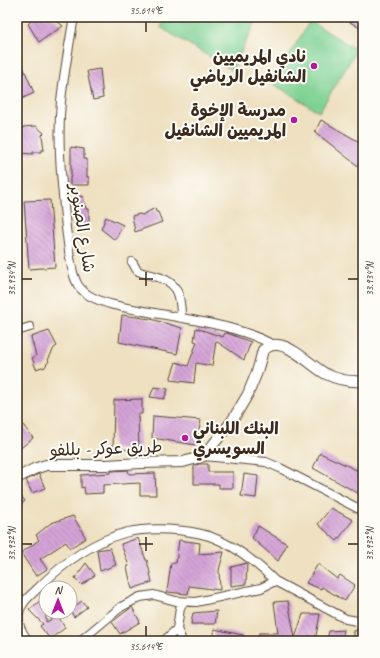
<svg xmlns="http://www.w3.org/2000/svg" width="380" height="658" viewBox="0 0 380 658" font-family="Caveat,'Playpen Sans Arabic',sans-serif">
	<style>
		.park { fill: #7ed193; stroke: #5c7e58 }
		.building { fill: url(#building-back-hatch) }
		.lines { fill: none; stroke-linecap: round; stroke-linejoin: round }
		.minor-casing { stroke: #564536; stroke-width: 10 }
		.tertiary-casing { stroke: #564536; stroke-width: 12 }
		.minor { stroke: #fff; stroke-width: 8 }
		.tertiary { stroke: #fff; stroke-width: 10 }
		.ticks { fill: none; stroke: #3b2a1e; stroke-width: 1.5 }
		.poi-dot { fill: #b5179e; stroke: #fdfcf7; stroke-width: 1.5 }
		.labels { text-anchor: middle; stroke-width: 4; stroke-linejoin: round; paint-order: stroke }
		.poi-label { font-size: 17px; font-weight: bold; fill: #3b2a1e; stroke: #fdfcf7; text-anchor: end }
		.street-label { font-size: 17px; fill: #3b2a1e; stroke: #fdfcf7 }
		.neatline { fill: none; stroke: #3b2a1e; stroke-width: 1.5 }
		.ticks-label { font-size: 10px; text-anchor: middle; fill: #3b2a1e }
	</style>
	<defs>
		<pattern id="building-back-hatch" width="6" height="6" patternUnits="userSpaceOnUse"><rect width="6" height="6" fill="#d4a3d7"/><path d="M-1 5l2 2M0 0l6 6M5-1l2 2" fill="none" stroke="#ad85ae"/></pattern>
	</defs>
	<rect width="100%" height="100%" fill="#fdfcf7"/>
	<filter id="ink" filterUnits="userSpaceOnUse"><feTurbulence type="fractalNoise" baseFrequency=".025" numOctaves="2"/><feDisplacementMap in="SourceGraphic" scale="8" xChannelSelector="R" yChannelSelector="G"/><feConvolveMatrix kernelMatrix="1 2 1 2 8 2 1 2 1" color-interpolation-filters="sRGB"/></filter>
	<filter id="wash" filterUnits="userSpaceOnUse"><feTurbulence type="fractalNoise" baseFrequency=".012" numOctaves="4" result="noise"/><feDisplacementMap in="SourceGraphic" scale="16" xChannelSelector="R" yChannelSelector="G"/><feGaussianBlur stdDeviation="0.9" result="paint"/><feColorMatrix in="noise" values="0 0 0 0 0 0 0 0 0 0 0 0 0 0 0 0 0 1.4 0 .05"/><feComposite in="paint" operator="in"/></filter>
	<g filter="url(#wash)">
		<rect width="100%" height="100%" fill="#eee0c0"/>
		<path class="park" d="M166 17H258L232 70 160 27Z
			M310 21 357 50 319 112 272 83Z"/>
		<g id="blocks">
			<path class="building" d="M35 17H52L63 26 39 42 28 24Z
				M342 17H363V30Z
				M17 52 34 93 19 100 17 94Z
				M100 69 103 98 93 100 87 71Z
				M321 120 363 144V170L315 132Z
				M36 126 44 133 42 135 44 150H41V152H33V154L19 153 17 129H23V127Z
				M71 147 84 149V159H87V177H89V185H70V177H71Z
				M83 196 86 209H89V227H75L77 203H75L74 197Z
				M50 200 55 267 29 269 24 201Z
				M155 208 156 212H158L162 222 135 232 132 216 139 214 142 215Z
				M106 217 123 225 115 240 101 229Z
				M122 315 151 319 182 328 177 354 119 342Z
				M196 328 223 337 225 333H227L251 342 244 360 216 341 212 366 196 363 194 383 170 380 176 362 188 366 197 342 194 341Z
				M49 331 57 346 54 348 48 360 49 361 44 368 42 367 36 369 32 358 36 356 31 337Z
				M154 387 168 389 164 399 150 397Z
				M142 399V414H138L139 451 113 448 114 400Z
				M153 416 201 420 196 445 152 438Z
				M17 417 33 438 17 451Z
				M320 453 363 473V496L313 468Z
				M199 464H208V472H233V488H219V484H194V466Z
				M128 470 129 474 155 473 156 495H140V483L103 485V493L85 494 84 487 81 488V475L111 473V471Z
				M39 474 45 488 32 493 26 480Z
				M244 474 258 476 256 498 241 496Z
				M17 491 25 501 17 507Z
				M331 508 353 520 337 541 318 524Z
				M73 516 86 538 70 548 66 542 40 559 47 569 36 576 21 553 39 540 36 535 51 523Z
				M258 526 287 544 278 561 252 538Z
				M138 538 146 560H147L152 582 132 589 127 567 129 566 121 544Z
				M179 540 200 543 199 554 224 552 219 570 220 590 189 586 188 594 167 592 171 563H176Z
				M110 548 116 565 100 571 97 550Z
				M86 563 95 575 82 585 75 578Z
				M247 563 246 584 231 586V567Z
				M318 564 337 579 340 575 355 585 345 601 322 587 321 589 306 583Z
				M46 596V622L58 616 65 628 50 639 40 626 43 624 29 610Z
				M82 601 87 607 74 617 70 610Z
				M288 601 295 638 303 614H320L315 641H258L259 633H278L274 602Z
				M132 607 140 622 120 634 112 622Z
				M217 611 215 624H191L193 613Z
				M214 629 243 635V641H214Z
				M363 629V641H354V631Z
				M344 630 342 641H327L329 631Z"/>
		</g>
	</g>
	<g filter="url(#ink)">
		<use href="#blocks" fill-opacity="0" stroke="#564536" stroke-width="1"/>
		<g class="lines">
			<g class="minor-casing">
				<path id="minor" d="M74 17C69 45 64 73 61 101 57 143 62 185 66 228 68 241 70 269 76 281 78 287 85 293 90 296 108 306 130 308 149 312 191 320 236 325 274 345
					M132 262C134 264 135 268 137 270 140 273 147 274 151 275 178 281 181 293 181 318
					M17 331 30 327
					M204 456 266 462 280 468 363 511
					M275 581 346 619 363 622
					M28 641C22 632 17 625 19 613 21 603 29 597 36 590 62 564 92 541 128 532 150 527 186 529 209 536 235 545 256 562 275 581L261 588 196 602 176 601 154 595 140 597 121 607 80 641
					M164 641 177 629
					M182 641 177 629 180 608 183 602"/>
			</g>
			<g class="tertiary-casing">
				<path id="tertiary" d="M17 478 34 469 46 465H106L141 463 183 462 204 456 232 421 248 394 257 372 263 350C268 347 272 344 278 345 294 347 312 366 326 374 338 380 350 382 363 381"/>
			</g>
			<use href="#minor" class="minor"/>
			<use href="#tertiary" class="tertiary"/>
		</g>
	</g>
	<path class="ticks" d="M146 22V32M146 272V286M22 279H32M139 279H153M348 279H358M146 537V551M22 544H32M139 544H153M348 544H358M146 626V636"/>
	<g class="poi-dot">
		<circle cx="314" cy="66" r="4"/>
		<circle cx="294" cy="120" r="4"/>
		<circle cx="185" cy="438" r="4"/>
	</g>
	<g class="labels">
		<g class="poi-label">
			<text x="306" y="62">نادي المريميين<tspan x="306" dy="20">الشانفيل الرياضي</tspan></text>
			<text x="286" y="116">مدرسة الإخوة<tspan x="286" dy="20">المريميين الشانفيل</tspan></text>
			<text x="193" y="434" text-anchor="start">البنك اللبناني<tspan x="193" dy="20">السويسري</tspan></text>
		</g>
		<g class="street-label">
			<text transform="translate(83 228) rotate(81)" y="6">شارع الصنوبر</text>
			<text transform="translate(106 448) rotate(-2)" y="6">طريق عوكر - بللفو</text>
		</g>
	</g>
	<rect width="380" height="658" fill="none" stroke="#fdfcf7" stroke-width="44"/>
	<g transform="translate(58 600)"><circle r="19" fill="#fdfcf7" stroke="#afa8a0"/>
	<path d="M0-3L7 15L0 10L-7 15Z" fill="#b5179e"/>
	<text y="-6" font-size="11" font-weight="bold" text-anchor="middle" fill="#3b2a1e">N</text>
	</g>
	<rect x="22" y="22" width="336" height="614" class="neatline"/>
	<g class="ticks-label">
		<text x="146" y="14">35.614°E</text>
		<text transform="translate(11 279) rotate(-90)" y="4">33.934°N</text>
		<text transform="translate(369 279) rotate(-90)" y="4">33.934°N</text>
		<text transform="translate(11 544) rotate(-90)" y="4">33.932°N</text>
		<text transform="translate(369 544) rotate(-90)" y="4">33.932°N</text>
		<text x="146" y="650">35.614°E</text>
	</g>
</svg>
